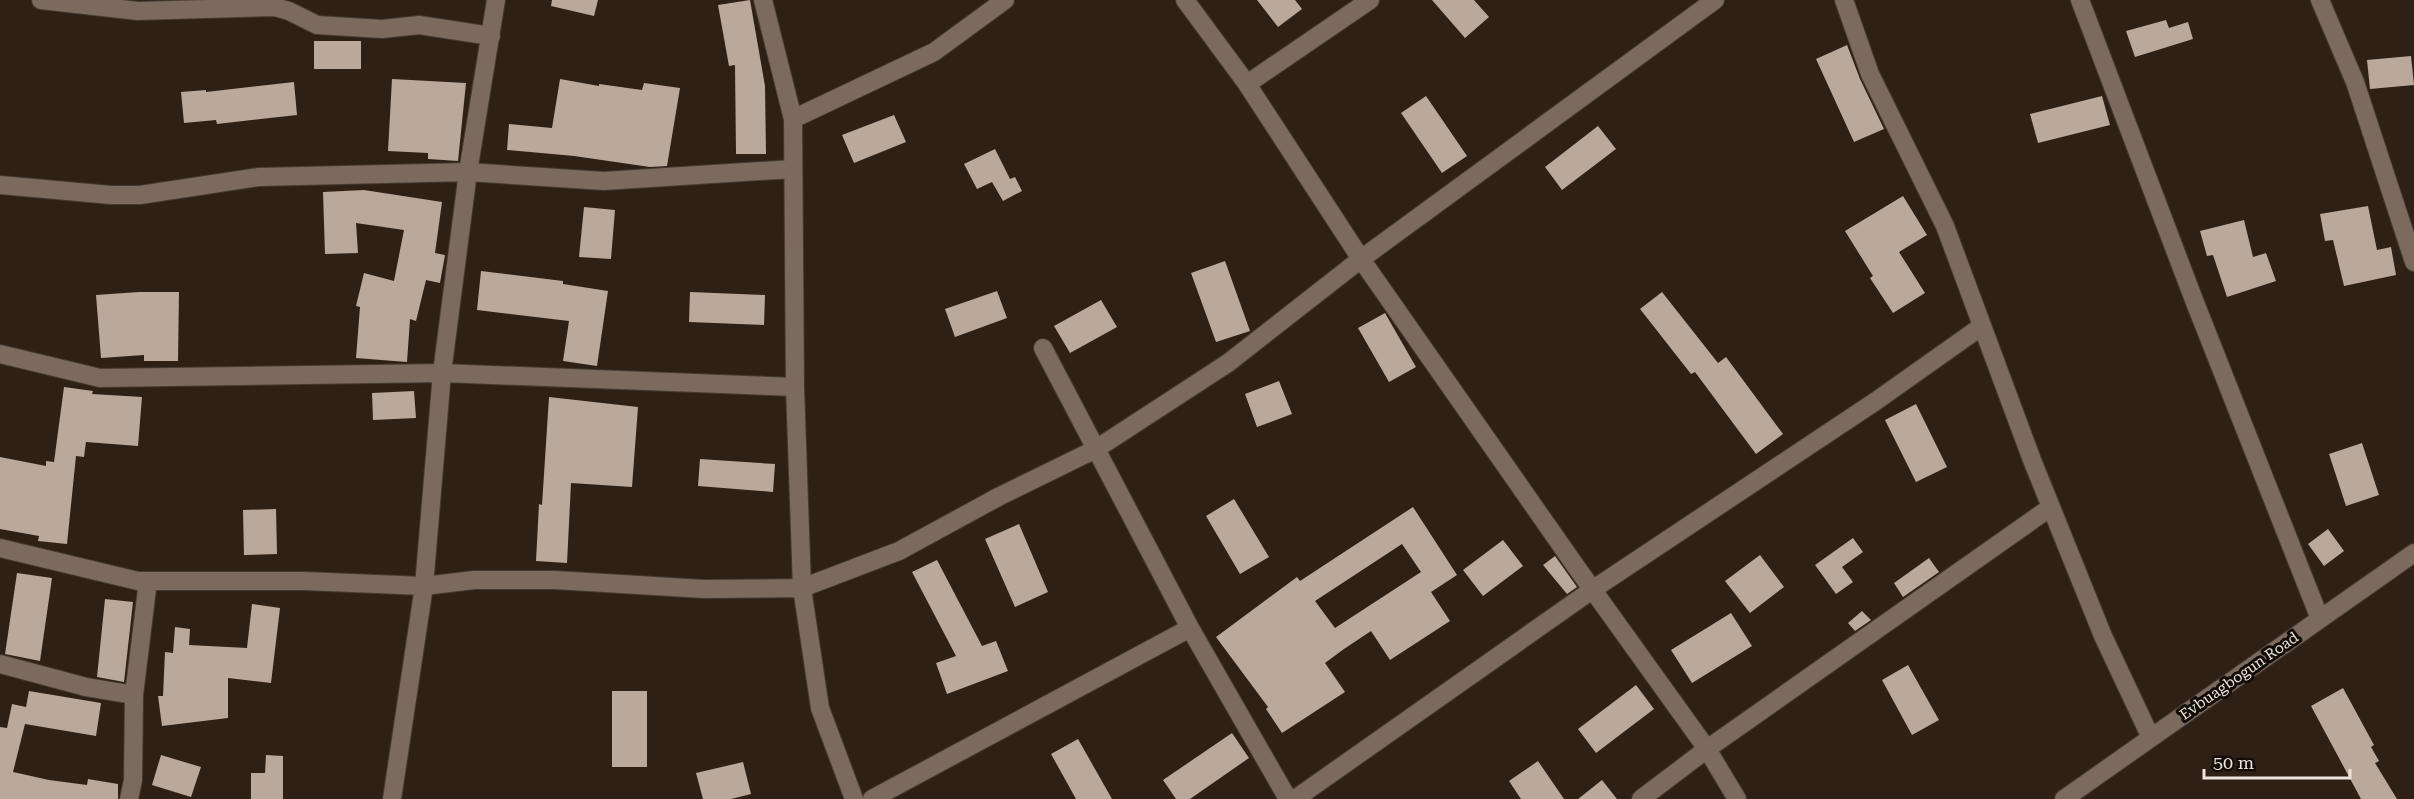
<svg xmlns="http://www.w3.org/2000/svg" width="2414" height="799" viewBox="0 0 2414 799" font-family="'Roboto Serif',serif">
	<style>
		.building { fill: #baa89a; fill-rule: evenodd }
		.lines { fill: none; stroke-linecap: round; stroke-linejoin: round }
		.minor-casing { stroke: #453a32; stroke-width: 20 }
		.minor { stroke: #7b6a5d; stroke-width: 18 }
		.labels { text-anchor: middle; stroke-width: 6; stroke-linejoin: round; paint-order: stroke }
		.street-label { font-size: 15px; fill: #ede3dc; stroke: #120c07 }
	</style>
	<rect width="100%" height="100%" fill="#2f2016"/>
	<path class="building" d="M552 0H598L594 16 551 6Z
		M750 0 765 86 766 154H736L735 65 729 66 718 5Z
		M1257 0H1295L1302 9 1278 27Z
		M1432 0H1474L1489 17 1465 38Z
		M2166 20 2169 28 2188 22 2193 39 2135 57 2126 31Z
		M314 41H361V69H314Z
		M1847 45 1860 79 1884 129 1854 142 1816 59Z
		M2411 56 2414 85 2370 89 2367 60Z
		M392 79 466 83 458 161 428 159V153L388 151Z
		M560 79 599 86V84L642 90 644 83 680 88 667 166 650 167 574 156 507 150 509 124 552 128Z
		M294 82 297 115 217 124 216 120 184 123 181 92 206 90V92Z
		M1426 96 1467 156 1442 173 1401 113Z
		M2102 96 2110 125 2038 143 2030 114Z
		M894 115 906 142 854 163 842 135Z
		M1598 126 1616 149 1562 190 1545 167Z
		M995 149 1010 179 1015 177 1022 191 1003 201 992 182 977 189 964 164Z
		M364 190 442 202 435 253 445 255 440 283 426 280 416 321 410 319 407 362 356 358 360 307 356 306 364 273 394 281 404 230 356 223 358 253 325 254 323 192Z
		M1903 196 1927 235 1899 252 1925 293 1893 313 1870 278 1873 276 1845 231Z
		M2368 206 2377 250 2391 247 2396 275 2344 286 2333 240 2325 241 2320 214Z
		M584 207 615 210 611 259 579 257Z
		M2244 220 2253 257 2266 253 2276 281 2227 297 2213 255 2207 256 2200 231Z
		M1225 261 1250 331 1216 342 1191 273Z
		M481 271 563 281V284L608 291 597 366 563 361 569 321 477 310Z
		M997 291 1007 318 955 337 945 309Z
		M139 292H179L178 361H144V355L101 358 96 295Z
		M690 292 765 295 764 325 689 322Z
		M1662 292 1718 363 1726 357 1783 434 1756 454 1695 372 1691 374 1640 309Z
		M1101 300 1117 327 1070 353 1054 326Z
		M1385 313 1416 367 1389 382 1358 328Z
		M1279 381 1292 414 1257 427 1245 394Z
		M64 387 93 391 92 394 142 397 138 446 86 442 84 457 76 456 67 544 38 541 39 536 0 529V457L46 466V461L54 462Z
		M414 391 416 418 373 420 372 393Z
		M549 397 638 407 632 487 571 483 567 563 536 561 539 504 542 505Z
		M1916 404 1947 467 1916 482 1885 420Z
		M2362 443 2379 495 2346 506 2329 454Z
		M700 459 775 464 773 492 698 486Z
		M1234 499 1269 557 1240 574 1206 516Z
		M1413 507 1457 575 1431 592 1450 621 1390 660 1371 631 1344 649 1325 663 1345 692 1282 733 1266 709 1268 707 1216 637 1297 577 1300 581ZM1402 544 1421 572 1335 628 1315 601Z
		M276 509 277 554 244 555 243 510Z
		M1019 524 1048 592 1015 607 985 539Z
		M2328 529 2344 551 2324 566 2308 544Z
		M1853 538 1863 552 1842 567 1853 582 1836 594 1815 565Z
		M1503 540 1523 566 1483 596 1463 570Z
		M1760 555 1784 587 1750 613 1725 581Z
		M1555 556 1577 587 1567 594 1543 565Z
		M1929 558 1939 572 1903 597 1894 583Z
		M937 560 982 646 996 641 1008 671 947 694 936 663 956 656 912 572Z
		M17 573 52 578 40 661 5 654Z
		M105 599 133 602 124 682 97 677Z
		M252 604 280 608 271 683 228 678V718L162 726 158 696H163L165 652 173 653 175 627 190 629 189 645 247 648Z
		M1862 611 1871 620 1855 631 1848 623Z
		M1731 613 1752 646 1692 683 1671 650Z
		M1908 665 1939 720 1912 735 1882 680Z
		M1636 685 1654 709 1596 753 1578 729Z
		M2343 688 2374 745 2371 747 2379 761 2375 763 2397 799H2361L2311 706Z
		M29 691 101 703 96 736 25 724 13 772 49 780 87 785 88 779 118 784V799H0V727L7 728 12 704 26 707Z
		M612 691H647V767H612Z
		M1232 733 1249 758 1190 799H1176L1163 780Z
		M1078 739 1112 799H1076L1051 754Z
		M161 755 201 767 191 797 152 785Z
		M266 755 283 756V799H251V773H265Z
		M1538 761 1564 799H1521L1509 781Z
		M743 762 751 794 731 799H703L696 773Z
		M1602 780 1617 799H1578Z"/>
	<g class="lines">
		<g class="minor-casing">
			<path id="minor" d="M41 0 138 11 275 7 289 11 317 25 382 29 419 25 491 36
				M763 0 793 119 795 387 802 588 820 708 854 799
				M1185 0 1247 84 1361 259 1577 568 1707 749 1737 799
				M1844 0 1870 74 1945 226 2032 460 2103 636 2151 738
				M2080 0 2194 300 2320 619
				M2320 0 2355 82 2414 262
				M1247 84 1370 0
				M793 119 934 52 1005 0
				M0 185 111 195H140L259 177 468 172 604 181 793 169
				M1043 348 1190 628 1288 799
				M0 354 100 378 442 373 795 387
				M0 548 138 581H304L424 586 474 580H555L704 589 802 588 899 551 1000 496 1096 449 1228 363 1361 259 1715 0
				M0 664 86 687 134 695 133 780 129 799
				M134 695 148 581
				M392 799 424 586 442 373 468 172 496 0
				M872 799 1190 628
				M1295 799 1592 590 1876 401 1982 326
				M1641 799 1707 749 2051 507
				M2064 799 2414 553"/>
		</g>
		<use href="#minor" class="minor"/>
	</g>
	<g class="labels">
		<g class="street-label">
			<text transform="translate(2239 676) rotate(-35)" y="5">Evbuagbogun Road</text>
		</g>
	</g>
	<path d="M2204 769v9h146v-9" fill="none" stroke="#ede3dc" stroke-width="3"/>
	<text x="2213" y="769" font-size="18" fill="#ede3dc" stroke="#120c07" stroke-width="4.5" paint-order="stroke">50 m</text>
</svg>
